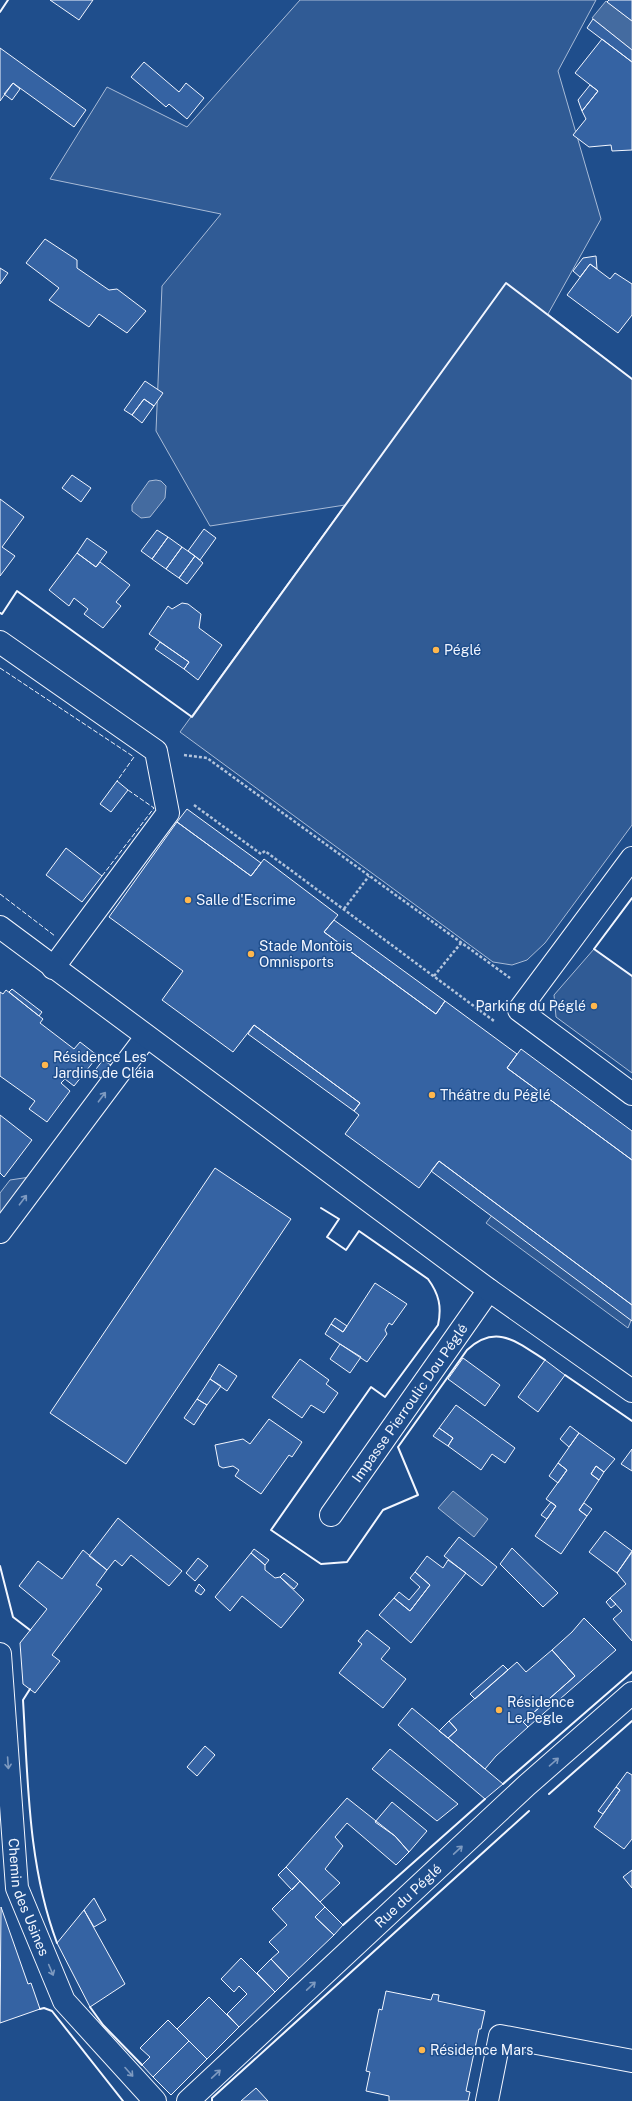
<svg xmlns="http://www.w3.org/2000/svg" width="632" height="2101" viewBox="0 0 632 2101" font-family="'Public Sans',sans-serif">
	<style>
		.built { fill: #305b95; stroke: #a8bbd7 }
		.water { fill: #446ba0; stroke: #a8bbd7 }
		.building { fill: #3563a3; stroke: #f2f6ff }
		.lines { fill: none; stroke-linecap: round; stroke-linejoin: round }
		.minor-casing { stroke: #f2f6ff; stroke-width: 24 }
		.major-casing { stroke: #f2f6ff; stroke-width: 24 }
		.path { stroke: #b3c4dc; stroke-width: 2.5; stroke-dasharray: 3 2; stroke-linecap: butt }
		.minor { stroke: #1f4e8c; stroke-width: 22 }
		.major { stroke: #1f4e8c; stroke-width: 22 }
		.fence { stroke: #f2f6ff; stroke-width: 1; stroke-dasharray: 5 2; stroke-linecap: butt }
		.wall { stroke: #f2f6ff; stroke-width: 2 }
		.oneway { stroke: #7e9ac0 }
		.poi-dot { fill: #ffb74d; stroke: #1f4e8c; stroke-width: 1.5 }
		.labels { text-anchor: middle; stroke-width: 3; stroke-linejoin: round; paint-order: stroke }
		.poi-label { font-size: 14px; fill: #f2f6ff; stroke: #1f4e8c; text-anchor: start }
		.street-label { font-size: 14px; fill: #f2f6ff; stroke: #1f4e8c }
	</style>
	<rect width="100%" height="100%" fill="#1f4e8c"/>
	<path class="built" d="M300 0H596L558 71 601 219 548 314 632 379V825L545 943 527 960 512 965 493 962 180 732 345 505 210 526 156 431 162 286 221 214 50 179 107 87 187 127Z
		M594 949 632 976V1073L556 1017 554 995Z
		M37 1176 0 1221V1193L10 1180Z
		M493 1214 632 1318 628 1328 486 1223Z"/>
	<path class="water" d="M606 1 632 21V50L592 18Z
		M156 480 161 481 166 486 165 498 150 517 141 518 132 511V505L149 481Z
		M453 1491 488 1519 474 1537 438 1508Z"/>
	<path class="building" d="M50 0H93L79 20Z
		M609 0H632V21L607 2Z
		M593 19 632 50V62L587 28Z
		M602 39 632 62V150L612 151 611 145 589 147 573 135 586 119 582 111 598 91 575 73Z
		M0 48 86 110 74 127 13 83 0 101Z
		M144 62 179 92 186 83 204 98 187 119 169 104 166 107 131 77Z
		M13 83 20 89 12 100 4 94Z
		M590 85 598 91 582 111 578 100Z
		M45 239 77 260V268L109 290 117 289 146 311 127 333 99 314 89 327 49 300 59 288 26 263Z
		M596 256 597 269 590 264 580 277 573 271 583 258Z
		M590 264 610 279 615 273 632 284V315L618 333 567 295Z
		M0 268 8 273 0 284Z
		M145 381 163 393 154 406 144 399 132 415 124 410Z
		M144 399 154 406 142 423 132 415Z
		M72 475 91 488 81 502 62 488Z
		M0 499 24 517 2 547 15 556 0 576Z
		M204 529 216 538 200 560 188 551Z
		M157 530 168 537 152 559 141 551Z
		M168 537 182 547 166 569 152 559Z
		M87 538 107 552 96 567 77 553Z
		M182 547 195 556 179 578 166 569Z
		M77 553 96 567 100 562 130 585 116 602 121 606 103 628 84 614 88 609 74 598 69 606 49 590Z
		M195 556 203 563 187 584 179 578Z
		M182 603 188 604 201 614 199 628 222 645 198 680 184 669 189 662 149 634 168 606 172 609Z
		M160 642 189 662 184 669 155 649Z
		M117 781 128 790 111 812 100 804Z
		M187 809 261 863 251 876 177 822Z
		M177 822 251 876 264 859 338 915 324 932 436 1014 445 1001 517 1054 507 1068 632 1160V1305L439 1161 419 1188 345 1134 359 1115 354 1111 360 1103 254 1025 233 1052 162 1000 183 971 109 917Z
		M66 848 102 876 82 902 46 875Z
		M334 920 445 1001 436 1014 324 932Z
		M12 989 42 1012 39 1016 9 992Z
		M6 990 43 1019 40 1023 74 1049 80 1042 98 1056 74 1086 65 1079 61 1083 70 1091 47 1122 29 1109 35 1101 0 1076V992L3 994Z
		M254 1025 360 1103 354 1111 248 1034Z
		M521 1049 632 1131V1160L507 1068Z
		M103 1060 111 1065 101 1078 93 1073Z
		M0 1115 32 1140 4 1177 0 1173Z
		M439 1161 632 1305V1321L431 1171Z
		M215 1168 291 1219 126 1464 50 1413Z
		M375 1283 407 1304 392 1325 389 1323 385 1330 387 1334 367 1362 325 1334 331 1324 343 1332Z
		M335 1318 347 1326 343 1332 331 1324Z
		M340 1344 361 1357 350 1373 330 1359Z
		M463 1358 500 1385 485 1406 448 1379Z
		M300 1359 329 1380 326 1384 338 1393 324 1413 311 1405 302 1418 272 1397Z
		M545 1360 565 1375 538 1412 518 1397Z
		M219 1364 237 1376 227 1391 210 1379Z
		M210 1379 221 1386 207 1405 197 1399Z
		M197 1399 207 1405 194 1425 184 1418Z
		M456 1405 515 1448 505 1463 492 1454 481 1470 448 1446 453 1438 439 1428Z
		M269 1419 302 1442 292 1457 289 1455 261 1494 235 1476 239 1470 233 1466 223 1468 219 1466 215 1445 243 1439 250 1444Z
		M570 1426 579 1433 569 1447 560 1439Z
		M439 1428 453 1438 448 1446 433 1436Z
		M579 1433 615 1459 604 1472 596 1466 591 1474 599 1480 579 1510 587 1516 561 1554 535 1536 556 1506 546 1499 567 1470 558 1463Z
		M632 1449V1471L621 1464Z
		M558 1463 567 1470 558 1483 549 1476Z
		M596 1466 604 1472 599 1480 591 1474Z
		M551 1502 556 1506 547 1519 541 1515Z
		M584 1503 592 1509 587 1516 579 1510Z
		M118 1518 182 1571 169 1586 131 1555 122 1566 115 1560 107 1570 89 1556Z
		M605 1531 632 1551 617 1573 589 1552Z
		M459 1537 497 1567 482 1586 444 1556Z
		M512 1548 558 1593 543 1607 500 1564Z
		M254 1549 269 1560 265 1565 251 1553Z
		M83 1550 107 1570 96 1585 102 1589 52 1655 60 1661 35 1693 23 1684 20 1643 47 1609 19 1586 38 1561 62 1579Z
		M632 1552V1641L613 1619 622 1611 610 1598 626 1584 617 1573Z
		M251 1553 265 1565V1570L275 1578 280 1577 304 1600 281 1628 242 1596 230 1611 215 1597Z
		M427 1556 443 1568 448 1560 466 1573 411 1643 379 1615 394 1598 410 1611 430 1585 415 1572Z
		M198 1558 208 1566 195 1581 186 1573Z
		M415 1572 430 1585 410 1611 394 1598 399 1592 409 1600 420 1587 410 1578Z
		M284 1573 298 1584 294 1589 280 1577Z
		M199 1584 205 1590 201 1595 195 1591Z
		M610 1598 616 1604 611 1608 606 1602Z
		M584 1618 616 1650 528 1727 523 1722 575 1676 552 1650 572 1632Z
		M367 1630 390 1648 381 1659 406 1679 383 1708 339 1673 362 1644 358 1641Z
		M552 1650 575 1676 523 1722 528 1727 496 1756 485 1769 448 1738 457 1730 449 1721 517 1662 526 1672Z
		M503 1665 508 1670 475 1699 470 1694Z
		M412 1708 448 1738 503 1784 485 1799 398 1725Z
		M449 1721 457 1730 448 1738 439 1731Z
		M205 1746 215 1755 197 1776 187 1767Z
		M390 1749 458 1804 437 1821 372 1769Z
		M627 1772 632 1775V1839L624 1849 594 1827 620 1790 616 1787Z
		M616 1787 620 1790 603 1814 598 1811Z
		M347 1798 395 1836 409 1852 396 1865 347 1823 335 1837 343 1846 325 1869 340 1883 320 1902 286 1867Z
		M392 1802 427 1831 409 1852 395 1836 375 1822Z
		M286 1867 300 1881 292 1890 278 1875Z
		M632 1870V1888L623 1877Z
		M300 1881 325 1907 315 1917 334 1935 289 1978 271 1959 279 1952 269 1942 287 1925 272 1909Z
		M94 1898 106 1920 94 1927 84 1910Z
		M1 1907 28 1984 31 1983 40 2009 0 2023Z
		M325 1907 343 1925 334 1935 315 1917Z
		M84 1910 125 1984 90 2007 57 1943Z
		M241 1958 275 1992 239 2027 227 2014 247 1994 239 1986 234 1992 221 1979Z
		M271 1959 289 1978 275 1992 257 1973Z
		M386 1991 431 2000 433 1994 439 1995 438 2001 485 2011 481 2029H479L466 2091 470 2092 468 2101H389V2096L366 2091 370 2072 366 2071 379 2009 382 2010Z
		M209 1997 239 2027 207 2059 177 2029Z
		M168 2020 189 2041 153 2077 142 2065 150 2057 140 2048Z
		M189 2041 207 2059 171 2095 153 2077Z
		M256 2088 268 2101H241Z"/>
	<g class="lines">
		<g class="minor-casing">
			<g id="minor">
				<path d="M0 642 156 751 168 813 53 968"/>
				<path d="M632 858 519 1010 632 1094"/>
				<path d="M0 1232 146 1037"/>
				<path id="s1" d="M331 1515 489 1290"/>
				<path id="s2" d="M0 1654 17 1888 64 2001 155 2101"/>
				<path id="s3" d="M188 2101 527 1785 632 1693"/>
				<path d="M487 2101 500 2036 632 2061"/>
			</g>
		</g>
		<g class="major-casing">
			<path id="major" d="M0 927 489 1290 632 1391"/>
		</g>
		<path class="path" d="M184 755 207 758 510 978
			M194 805 261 854 265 851 494 1021
			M344 909 369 876
			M434 976 461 943"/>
		<use href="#minor" class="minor"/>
		<use href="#major" class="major"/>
		<path class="fence" d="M0 668 134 757 117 781
			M102 876 154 808 128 790
			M0 894 55 936"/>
		<path class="wall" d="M0 12 8 0
			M0 613 2 614 17 591 192 717 506 283 632 379
			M632 898 594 949 632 976
			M321 1208 339 1219 327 1237 346 1250 359 1231 428 1279C439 1294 442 1307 438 1325L385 1397 371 1387 271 1530 321 1564 347 1562 383 1510 418 1495 398 1447 467 1350C496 1323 517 1342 545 1360
			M565 1375 632 1421
			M0 1566 13 1617 30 1630
			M30 1689 23 1700C28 1781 28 1866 57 1943
			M503 1784 632 1672
			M549 1794 632 1721
			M343 1925 485 1799
			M90 2007 103 2025 142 2065
			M40 2009 44 2008 52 2011 123 2101
			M212 2101V2098L529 1811"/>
	</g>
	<defs><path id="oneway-shaft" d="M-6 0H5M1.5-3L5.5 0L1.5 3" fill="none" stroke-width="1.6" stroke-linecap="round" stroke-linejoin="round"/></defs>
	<g class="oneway">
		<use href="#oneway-shaft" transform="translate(102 1097) rotate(-53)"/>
		<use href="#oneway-shaft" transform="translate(23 1200) rotate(-53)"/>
		<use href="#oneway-shaft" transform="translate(554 1762) rotate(-41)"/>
		<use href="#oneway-shaft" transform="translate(8 1763) rotate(86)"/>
		<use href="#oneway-shaft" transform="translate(458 1850) rotate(-43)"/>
		<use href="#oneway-shaft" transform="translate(51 1970) rotate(67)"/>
		<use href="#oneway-shaft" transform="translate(311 1986) rotate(-43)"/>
		<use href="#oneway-shaft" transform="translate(129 2072) rotate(48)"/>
		<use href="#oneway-shaft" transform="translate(216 2074) rotate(-43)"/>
	</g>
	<g class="poi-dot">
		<circle cx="436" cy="650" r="4"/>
		<circle cx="188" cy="900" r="4"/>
		<circle cx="251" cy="954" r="4"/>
		<circle cx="594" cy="1006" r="4"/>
		<circle cx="45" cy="1065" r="4"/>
		<circle cx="432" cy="1095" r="4"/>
		<circle cx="499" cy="1710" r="4"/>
		<circle cx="422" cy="2050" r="4"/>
	</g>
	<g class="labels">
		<g class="poi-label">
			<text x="444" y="655">Péglé</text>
			<text x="196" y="905">Salle d'Escrime</text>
			<text x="259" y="951">Stade Montois<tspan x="259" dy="16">Omnisports</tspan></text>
			<text x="586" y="1011" text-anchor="end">Parking du Péglé</text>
			<text x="53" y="1062">Résidence Les<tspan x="53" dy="16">Jardins de Cléia</tspan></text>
			<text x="440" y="1100">Théâtre du Péglé</text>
			<text x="507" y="1707">Résidence<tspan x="507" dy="16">Le Pegle</tspan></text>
			<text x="430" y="2055">Résidence Mars</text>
		</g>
		<g class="street-label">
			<text dy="5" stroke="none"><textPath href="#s1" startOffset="137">Impasse Pierroulic Dou Péglé</textPath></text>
			<text dy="5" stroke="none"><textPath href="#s3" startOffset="301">Rue du Péglé</textPath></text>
			<text dy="5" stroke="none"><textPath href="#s2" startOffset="246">Chemin des Usines</textPath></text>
		</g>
	</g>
</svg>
